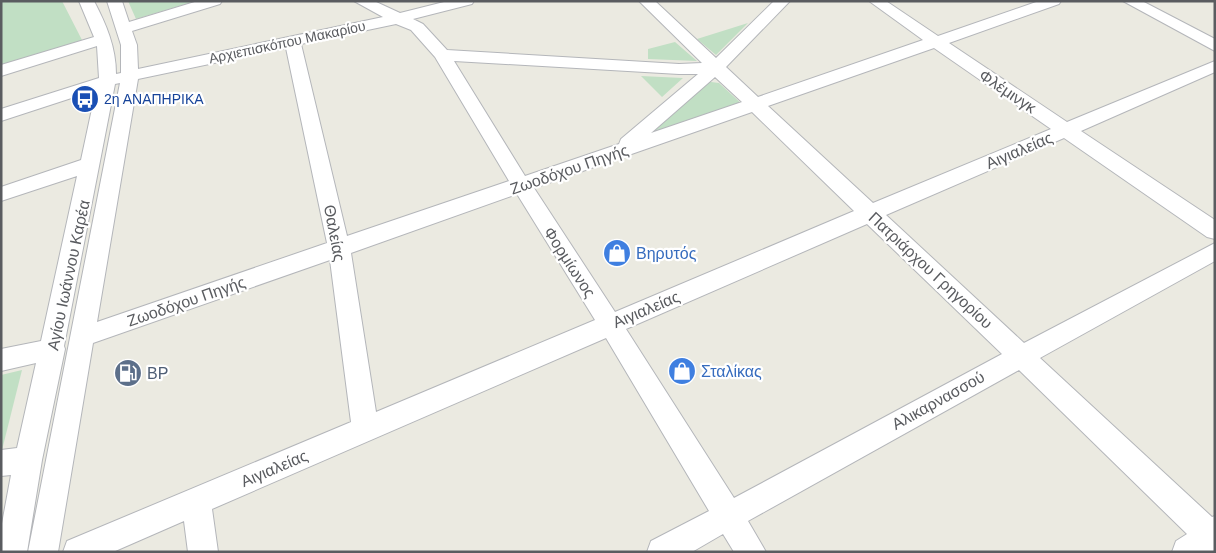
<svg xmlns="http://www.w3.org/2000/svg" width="1216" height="553" viewBox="0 0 1216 553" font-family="Arial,sans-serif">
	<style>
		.green { fill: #c1dfc4 }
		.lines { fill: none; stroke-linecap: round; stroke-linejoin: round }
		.minor-casing { stroke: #b4b6ba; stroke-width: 2 }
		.minor { fill: #fff; fill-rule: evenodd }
		.labels { text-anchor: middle; stroke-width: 4.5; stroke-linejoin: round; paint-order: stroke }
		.far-street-label { font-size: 14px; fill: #5a5c60; stroke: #fff }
		.far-transit-label { font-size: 14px; fill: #164399; stroke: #fff; text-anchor: start }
		.street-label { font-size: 16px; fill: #5a5c60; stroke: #fff }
		.shop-label { font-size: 16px; fill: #366cbe; stroke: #fff; text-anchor: start }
		.service-label { font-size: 16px; fill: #4e5e75; stroke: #fff; text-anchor: start }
	</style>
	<rect width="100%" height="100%" fill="#ebeae1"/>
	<path class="green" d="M1 1H62L82 40 77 44 1 67Z
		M128 1H196L136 19Z
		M748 23 716 55 697 39Z
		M675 42 697 61 648 59V49Z
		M641 76 683 78 662 97Z
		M703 81 719 83 743 105 664 132 654 130Z
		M22 370 1 454V375Z"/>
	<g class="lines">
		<g class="minor-casing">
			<path id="minor" d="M79 1H94C106 24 116 47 116 74L121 73V45L107 1H122L129 22 198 1H222L220 4 132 31 137 45 138 69 383 17 354 1H374L400 13 448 1H474L472 4 413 19 423 24 447 50 679 64 702 63 639 1H655L716 58 774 1H790L726 67 758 97 923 40 869 1H886L938 36 1039 1H1061L1059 4 949 43 1067 122 1215 61V72L1081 131 1215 220V239L1207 237 1064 138 886 215 1024 343 1215 243V261L1040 358 1212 517 1215 516V552H1172L1176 541 1187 534 1019 370 748 521 766 552H734L723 534 692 552H647L651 541 709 511 606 338 212 509 218 552H188L184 521 113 552H63L67 541 351 422 330 260 93 343 58 552H28L120 83 115 84 64 346 65 349 42 460 27 552H1V529L11 475 1 476V450L17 448 36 363 1 371V349L41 341 77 176 1 201V187L81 160 96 90 1 121V109L99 78 97 46 1 76V65L94 37ZM396 24 411 30 435 57 509 181 347 236 301 44ZM286 48 327 243 97 322 138 79ZM934 48 1051 129 873 203 768 106ZM454 61 679 74H698L621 139 619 144 525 176ZM715 77 742 102 651 133ZM752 112 854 211 615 312 534 188ZM517 194 595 320 376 412 351 253ZM867 224 1002 354 734 498 626 329Z
				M1123 1H1142L1215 39V51Z"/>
		</g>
		<use href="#minor" class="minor"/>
	</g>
	<defs>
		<g id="bus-disc" transform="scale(1.4375)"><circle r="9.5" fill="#1a4fb4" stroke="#fff"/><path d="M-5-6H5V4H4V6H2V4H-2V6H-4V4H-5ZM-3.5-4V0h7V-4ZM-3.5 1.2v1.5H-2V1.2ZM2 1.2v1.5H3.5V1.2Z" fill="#fff"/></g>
		<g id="shop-disc" transform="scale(1.4375)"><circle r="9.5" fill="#3f7fe0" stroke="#fff"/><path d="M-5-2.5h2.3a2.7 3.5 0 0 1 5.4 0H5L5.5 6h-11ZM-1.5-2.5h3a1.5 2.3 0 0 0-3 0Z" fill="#fff"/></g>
		<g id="fuel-disc" transform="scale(1.4375)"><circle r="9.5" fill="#5c6f8a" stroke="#fff"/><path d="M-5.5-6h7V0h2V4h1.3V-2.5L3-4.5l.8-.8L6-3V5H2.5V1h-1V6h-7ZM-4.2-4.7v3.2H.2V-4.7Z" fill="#fff"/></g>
	</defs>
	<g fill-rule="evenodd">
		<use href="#bus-disc" x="85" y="99"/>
		<use href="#shop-disc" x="617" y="253"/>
		<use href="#shop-disc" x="682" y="371"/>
		<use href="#fuel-disc" x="128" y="373"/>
	</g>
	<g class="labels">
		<g class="far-street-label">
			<text transform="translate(287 42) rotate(-12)" y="5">Αρχιεπισκόπου Μακαρίου</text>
		</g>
		<g class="far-transit-label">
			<text x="104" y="104">2η ΑΝΑΠΗΡΙΚΑ</text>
		</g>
		<g class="street-label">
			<text transform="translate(1008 91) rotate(34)" y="6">Φλέμινγκ</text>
			<text transform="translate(1019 150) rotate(-23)" y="6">Αιγιαλείας</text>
			<text transform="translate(569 169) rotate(-19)" y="6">Ζωοδόχου Πηγής</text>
			<text transform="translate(335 233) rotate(79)" y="6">Θαλείας</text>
			<text transform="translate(570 262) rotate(57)" y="6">Φορμίωνος</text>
			<text transform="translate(931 270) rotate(43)" y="6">Πατριάρχου Γρηγορίου</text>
			<text transform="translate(68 275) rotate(-78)" y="6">Αγίου Ιωάννου Καρέα</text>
			<text transform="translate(186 301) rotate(-19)" y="6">Ζωοδόχου Πηγής</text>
			<text transform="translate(646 309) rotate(-23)" y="6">Αιγιαλείας</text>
			<text transform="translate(938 400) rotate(-29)" y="6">Αλικαρνασσού</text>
			<text transform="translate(274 468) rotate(-23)" y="6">Αιγιαλείας</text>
		</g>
		<g class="shop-label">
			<text x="636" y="259">Βηρυτός</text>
			<text x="701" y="377">Σταλίκας</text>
		</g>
		<g class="service-label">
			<text x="147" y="379">BP</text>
		</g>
	</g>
	<rect width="1216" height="553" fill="none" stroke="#5a5c60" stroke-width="5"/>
</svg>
